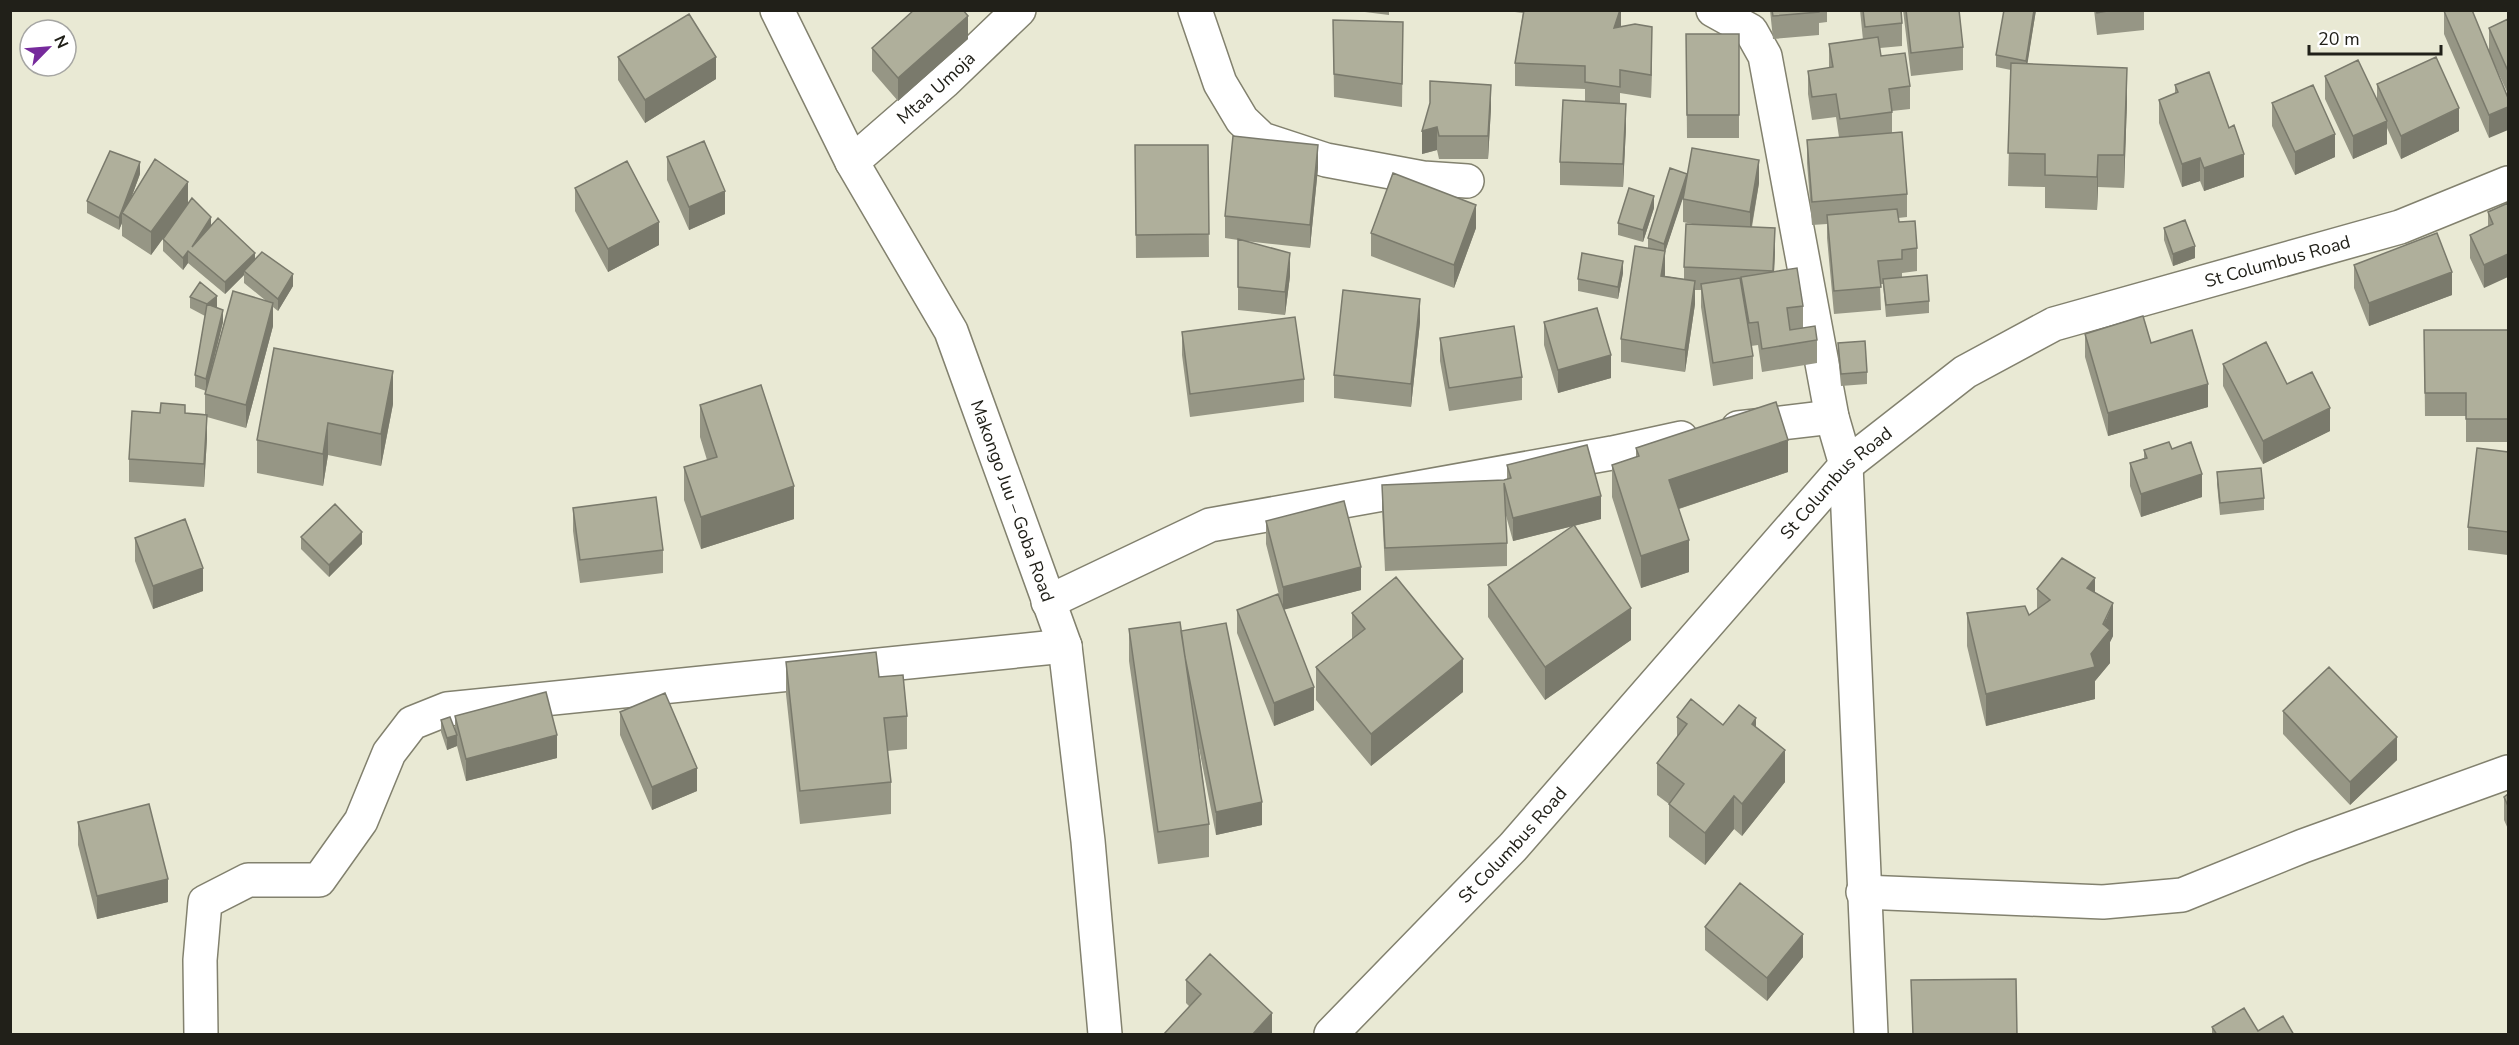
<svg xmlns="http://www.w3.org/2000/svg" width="2519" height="1045" viewBox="0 0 2519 1045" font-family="'Nunito Sans',sans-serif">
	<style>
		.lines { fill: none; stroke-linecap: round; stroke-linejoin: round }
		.street-casing { stroke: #82816e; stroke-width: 36 }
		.secondary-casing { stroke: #82816e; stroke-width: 36 }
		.street { stroke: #fff; stroke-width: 33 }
		.secondary { stroke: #fff; stroke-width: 33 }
		.wall { fill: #969685; fill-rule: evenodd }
		.shaded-wall { fill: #7a7a6c }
		.building { fill: #afaf9b; stroke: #7a7a6c; stroke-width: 1.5 }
		.labels { text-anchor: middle; stroke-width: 6; stroke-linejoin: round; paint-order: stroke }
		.street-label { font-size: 18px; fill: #212019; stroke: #fff }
	</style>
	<rect width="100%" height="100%" fill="#e9e9d4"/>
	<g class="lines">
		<g class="street-casing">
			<g id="street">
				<path d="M1195 10 1220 83 1242 120 1262 139 1326 160 1423 178 1467 181"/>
				<path d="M1713 10 1751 31 1765 56 1832 417 1846 465 1871 1034"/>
				<path id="s1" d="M852 162 944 82 1019 10"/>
				<path d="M1738 428 1832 417"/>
				<path d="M1048 602 1210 525 1612 453 1681 438"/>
				<path d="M1863 892 2103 902 2182 895 2303 846 2508 772"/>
				<path d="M201 1034 200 960 205 902 248 880H319L361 821 389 753 412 723 447 709 1065 646"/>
				<path id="s2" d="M1331 1034 1513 847 1846 465 1965 372 2054 324 2400 227 2508 183"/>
			</g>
		</g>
		<g class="secondary-casing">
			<g id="secondary">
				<path id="s3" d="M777 10 852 162 951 331 1065 646 1088 841 1105 1034"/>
			</g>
		</g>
		<use href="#street" class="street"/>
		<use href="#secondary" class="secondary"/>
	</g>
	<path class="wall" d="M1349 10H1389V15Z
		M1499 10H1621V27L1652 50 1651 98 1620 93V103L1626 127 1623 187 1560 185V162L1585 101V89L1515 86V63L1523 13Z
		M1770 10H1827V22L1819 23V35L1773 39Z
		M1860 10H1901L1902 23V46L1880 48 1881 56 1910 86V109L1892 111V133L1907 194V217L1898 218 1899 222 1917 248V271L1902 273V277L1929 301V313L1886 317 1883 284H1880L1881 310 1834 314 1827 238V224L1812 225 1807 163V140L1839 137 1836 117 1812 120 1808 94V71L1829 68V44L1863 40Z
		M1903 10H1959L1963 47V70L1911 76Z
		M2036 10 2027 64 2127 101 2124 188 2098 187 2097 210 2045 208V187L2008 186 2011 70 1996 67V55Z
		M2094 10H2144V30L2097 35Z
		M2444 11 2489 50V28L2508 19V94L2492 59 2489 138 2444 34Z
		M1333 20 1403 22 1402 107 1334 97Z
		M1686 34H1739V138H1687Z
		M968 39 898 101 872 71V48Z
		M618 57 716 79 645 123 618 80Z
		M2325 76 2377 100V84L2459 131 2401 159 2387 128V144L2353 159 2325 99Z
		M2175 85 2229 128 2244 177 2204 191 2200 181 2182 187 2159 123V100L2175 93Z
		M2272 103 2335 157 2295 175 2272 126Z
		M1491 108 1488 159H1439L1437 150 1422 154V131Z
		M1135 145H1208L1209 257 1136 258Z
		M667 157 725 214 689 230 667 180Z
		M1318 168 1310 248 1245 241 1290 276 1285 315 1238 310V240L1225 238V216Z
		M140 174 131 198 188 204 211 225 255 260 293 286 278 311 273 307V326L246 428 207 417V438L204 487 129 482V459L160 413H185L205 414V394L265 300 244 283V275L225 294 188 263 183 270 163 251V239L173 225 151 255 122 236V223L119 230 87 213V201Z
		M1687 174 1759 183 1752 227 1775 251 1774 272 1803 306V328L1817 340V363L1762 372 1758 345 1751 346 1753 356V379L1713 386 1701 307V290H1695V304L1685 372 1621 362V339L1648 248V238ZM1683 196V222L1697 225 1684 267V279L1665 276V252Z
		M575 188 659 245 608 272 575 211Z
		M2508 203 2484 288 2470 258V235L2488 227V212Z
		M1654 208 1643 242 1618 235V223Z
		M1476 228 1454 288 1371 256V233Z
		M2164 228 2195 258 2173 266 2164 240Z
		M2354 265 2452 295 2369 326 2354 288Z
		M1623 273 1618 299 1578 291V279Z
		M190 297 217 308 223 322 206 391 195 387V375L205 316 190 308Z
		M1420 322 1411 407 1334 398V375Z
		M1544 322 1611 378 1558 393 1544 345Z
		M2424 330H2508V442H2466V416H2425Z
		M1182 332 1304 379V402L1190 417 1182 355Z
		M2085 334 2151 343 2208 407 2108 436 2085 357Z
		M1440 338 1522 377V400L1449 411 1440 361Z
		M1838 343 1867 372V384L1841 386 1838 355Z
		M2223 364 2287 384 2330 431 2263 464 2223 386Z
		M393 404 381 466 328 455 323 486 257 473V440Z
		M700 405 794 519 701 549 684 500V467L707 460 700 437Z
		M1636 448 1788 472 1679 509 1689 572 1641 588 1612 497V465L1636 457Z
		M2172 449 2202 497 2141 517 2130 486V463L2144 458V450Z
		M2508 452V555L2468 550V527Z
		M1507 465 1601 519 1574 526 1631 640 1545 700 1488 617V585L1573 526 1513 541 1505 512 1507 543V566L1385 571 1382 508V485L1504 480 1507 479Z
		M2217 472 2264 498V510L2220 515 2217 484Z
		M573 508 663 550V573L580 583 573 531Z
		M1266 521 1361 590 1284 609 1314 710 1274 726 1237 633V610L1280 599 1266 544Z
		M301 537 362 544 329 577 301 549Z
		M135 538 203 591 153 609 135 561Z
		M2037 589 2095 593 2113 636 2110 642V663L2095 681V699L1986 726 1967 646V613L2029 615 2037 610Z
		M1352 613 1463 692 1371 766 1316 700V667L1352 639Z
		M1129 629 1181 631 1262 825 1216 835 1198 743 1209 824V857L1158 864 1129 661Z
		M786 662 879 677 907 716V749L887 751 891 782V814L800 824 786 694Z
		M2283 711 2397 760 2350 805 2283 734Z
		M620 712 697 791 652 810 620 735Z
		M455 716 557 758 466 781 457 746 447 750 441 732V720L455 730Z
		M1677 717 1723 725 1756 727 1785 782 1742 836 1734 829 1705 865 1669 837V804L1657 795V763L1677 737Z
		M2508 794V829L2504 820V797Z
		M78 822 168 902 97 919 78 845Z
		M1705 927 1803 957 1767 1001 1705 950Z
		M1186 980 1272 1035 1189 1006 1186 1003Z
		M2212 1027 2258 1031 2294 1035H2212Z"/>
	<path class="shaded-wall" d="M1620 10H1621V31L1614 28Z
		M2034 10H2036L2026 73V61Z
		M968 16V39L898 101V78Z
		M1652 27V50L1651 98V75Z
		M716 57V79L645 123V100Z
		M2127 68V101L2124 188V155Z
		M1491 85V108L1488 159V136Z
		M1626 104V127L1623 187V164Z
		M2508 107V130L2489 138V115Z
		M2459 108V131L2401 159V136Z
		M2387 121V144L2353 159V136Z
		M1437 127V150L1422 154V131Z
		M2335 134V157L2295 175V152Z
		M1318 145V168L1310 248V225Z
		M2244 154V177L2204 191V168Z
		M2098 155V187L2097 210V177Z
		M2200 158V181L2182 187V164Z
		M1759 160V183L1750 235V212Z
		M140 162V174L125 215 122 213V223L119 230V218Z
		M1687 174V186L1665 252V274L1661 298V276L1664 256V244Z
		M188 182V204L151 255V232Z
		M725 191V214L689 230V207Z
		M1654 196V208L1643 242V230Z
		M1476 205V228L1454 288V265Z
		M211 217V229L192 247Z
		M659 222V245L608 272V249Z
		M1775 228V251L1773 294V271Z
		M2195 246V258L2173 266V254Z
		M188 251V263L183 270V258Z
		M255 253V265L244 271V275L225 294V282Z
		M1290 253V276L1285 315V292Z
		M2508 254V277L2484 288V265Z
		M1623 261V273L1618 299V287Z
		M2452 272V295L2369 326V303Z
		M293 274V286L278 311V299Z
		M1695 281V304L1685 372V350Z
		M217 296V308L207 304Z
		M1420 299V322L1411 407V384Z
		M273 303V326L246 428V405Z
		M223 310V322L206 391V379Z
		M1611 355V378L1558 393V370Z
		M393 371V404L381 466V434Z
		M2208 384V407L2108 436V413Z
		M2330 408V431L2263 464V441Z
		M207 415V438L204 487V464Z
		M328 423V455L323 486V454Z
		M1788 440V472L1669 512V480Z
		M2202 474V497L2141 517V494Z
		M794 486V519L701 549V517Z
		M1601 496V519L1513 541V518Z
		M362 532V544L329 577V565Z
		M1689 540V572L1641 588V556Z
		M1361 567V590L1283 610V587Z
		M203 568V591L153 609V586Z
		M2095 578V611L2087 588Z
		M2113 603V636L2110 642V663L2095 681V699L1986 726V694L2091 654Z
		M1631 608V640L1545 700V667Z
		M1463 659V692L1371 766V734Z
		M1314 687V710L1274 726V703Z
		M1756 718V751L1752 724Z
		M457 735V746L447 750V738Z
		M557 735V758L466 781V759Z
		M2397 737V760L2350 805V782Z
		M1785 750V782L1742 836V804Z
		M697 768V791L652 810V787Z
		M1734 796V829L1705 865V833Z
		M1262 802V825L1216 835V812Z
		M168 879V902L97 919V896Z
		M1803 934V957L1767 1001V978Z
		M1272 1013V1035H1252Z"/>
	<path class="building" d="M914 10H963L968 16 898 78 872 48Z
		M1524 10H1620L1614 28 1635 24 1652 27 1651 75 1620 70V87L1585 82V66L1515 63Z
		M1772 10H1819V12L1773 16Z
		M1863 10H1901L1902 23 1865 27Z
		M1906 10H1959L1963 47 1911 53Z
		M2004 10H2034L2026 61 1996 55Z
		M2096 10H2113L2097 13Z
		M2472 10 2508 98V107L2489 115 2444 11Z
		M689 14 716 57 645 100 618 57Z
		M2508 19V71L2489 28Z
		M1333 20 1403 22 1402 84 1334 74Z
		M1686 34H1739V115H1687Z
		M1878 37 1881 56 1905 53 1910 86 1889 89 1892 112 1840 119 1836 94 1812 97 1808 71 1833 67 1829 44Z
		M2436 57 2459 108 2401 136 2377 84Z
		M2358 60 2387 121 2353 136 2325 76Z
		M2011 63 2127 68 2124 155H2098L2097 177 2045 175V154L2008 153Z
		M2209 72 2229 128 2234 125 2244 154 2204 168 2200 158 2182 164 2159 100 2178 92 2175 85Z
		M1430 81 1491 85 1488 136H1439L1437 127 1422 131 1430 103Z
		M2313 85 2335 134 2295 152 2272 103Z
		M1563 100 1626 104 1623 164 1560 162Z
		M1902 132 1907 194 1812 202 1807 140Z
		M1233 136 1318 145 1310 225 1225 216Z
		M704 141 725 191 689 207 667 157Z
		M1135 145H1208L1209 234 1136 235Z
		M1692 148 1759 160 1750 212 1683 199Z
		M110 151 140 162 119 218 87 201Z
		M155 159 188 182 151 232 122 213Z
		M627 161 659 222 608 249 575 188Z
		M1670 168 1687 174 1664 244 1648 238Z
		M1393 173 1476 205 1454 265 1371 233Z
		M1629 188 1654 196 1643 230 1618 223Z
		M192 198 211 217 192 247 218 218 255 253 225 282 188 251 183 258 163 239Z
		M2508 203V254L2484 265 2470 235 2493 224 2488 212Z
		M1897 209 1899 222 1915 221 1917 248 1902 250V259L1878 261 1881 287 1834 291 1827 215Z
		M2185 220 2195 246 2173 254 2164 228Z
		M1686 224 1775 228 1773 271 1684 267Z
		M2437 233 2452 272 2369 303 2354 265Z
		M1238 239 1290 253 1285 292 1238 287Z
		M1635 246 1665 251 1661 276 1695 281 1685 350 1621 339Z
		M262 252 293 274 278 299 244 271Z
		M1582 253 1623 261 1618 287 1578 279Z
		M1797 268 1803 306 1787 308 1790 330 1815 326 1817 340 1762 349 1758 322 1749 323 1741 277Z
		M1927 275 1929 301 1886 305 1883 279Z
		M1740 278 1753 356 1713 363 1701 284Z
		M200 282 217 296 207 304 190 297Z
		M1343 290 1420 299 1411 384 1334 375Z
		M233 291 273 303 246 405 205 394Z
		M207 304 223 310 206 379 195 375Z
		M1597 308 1611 355 1558 370 1544 322Z
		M2143 316 2151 343 2192 330 2208 384 2108 413 2085 334Z
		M1295 317 1304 379 1190 394 1182 332Z
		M1514 326 1522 377 1449 388 1440 338Z
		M2424 330H2508V419H2466V393H2425Z
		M1865 341 1867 372 1841 374 1838 343Z
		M2266 342 2287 384 2312 372 2330 408 2263 441 2223 364Z
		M274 348 393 371 381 434 328 423 323 454 257 440Z
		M761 385 794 486 701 517 684 467 717 457 700 405Z
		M1776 402 1788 440 1669 480 1689 540 1641 556 1612 465 1639 456 1636 448Z
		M161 403 185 405V413L207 415 204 464 129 459 132 411 160 413Z
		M2169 442 2172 449 2191 442 2202 474 2141 494 2130 463 2147 458 2144 450Z
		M1587 445 1601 496 1513 518 1504 483 1507 543 1385 548 1382 485 1504 480 1511 478 1507 465Z
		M2477 448 2508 452V532L2468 527Z
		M2261 468 2264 498 2220 503 2217 472Z
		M656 497 663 550 580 560 573 508Z
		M1344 501 1361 567 1283 587 1266 521Z
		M335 504 362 532 329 565 301 537Z
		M185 519 203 568 153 586 135 538Z
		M1574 525 1631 608 1545 667 1488 585Z
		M2062 558 2095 578 2087 588 2113 603 2103 624 2110 630 2091 654 2095 667 1986 694 1967 613 2025 606 2029 615 2050 600 2037 589Z
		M1396 577 1463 659 1371 734 1316 667 1365 629 1352 613Z
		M1278 594 1314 687 1274 703 1237 610Z
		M1180 622 1209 824 1158 832 1129 629Z
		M1226 623 1262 802 1216 812 1185 657 1181 631Z
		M876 652 879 677 903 675 907 716 884 718 891 782 800 791 786 662Z
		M2329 667 2397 737 2350 782 2283 711Z
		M546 692 557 735 466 759 455 716Z
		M665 693 697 768 652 787 620 712Z
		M1691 699 1723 725 1739 705 1756 718 1752 724 1785 750 1742 804 1734 796 1705 833 1669 804 1684 784 1657 763 1687 724 1677 717Z
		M450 717 457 735 447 738 441 720Z
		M2508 794V806L2504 797Z
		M149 804 168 879 97 896 78 822Z
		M1740 883 1803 934 1767 978 1705 927Z
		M1210 954 1272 1013 1252 1035H1163L1201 994 1186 980Z
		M2016 979 2017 1035H1913L1911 980Z
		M2244 1008 2258 1031 2283 1016 2294 1035H2217L2212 1027Z"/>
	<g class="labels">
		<g class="street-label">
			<text dy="6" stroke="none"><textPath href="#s1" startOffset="112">Mtaa Umoja</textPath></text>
			<text dy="6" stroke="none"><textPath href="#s2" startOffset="1252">St Columbus Road</textPath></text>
			<text dy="6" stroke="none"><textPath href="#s2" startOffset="748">St Columbus Road</textPath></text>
			<text dy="6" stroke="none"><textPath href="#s3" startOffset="546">Makongo Juu – Goba Road</textPath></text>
			<text dy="6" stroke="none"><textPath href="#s2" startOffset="262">St Columbus Road</textPath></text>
		</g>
	</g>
	<rect width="2519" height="1045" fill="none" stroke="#212019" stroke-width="24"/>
	<g transform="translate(48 48) rotate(65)"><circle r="28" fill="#ffffff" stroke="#a6a6a3" stroke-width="1.5"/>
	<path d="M0-4.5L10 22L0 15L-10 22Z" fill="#762a9c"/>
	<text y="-9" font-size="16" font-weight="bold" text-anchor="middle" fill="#212019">N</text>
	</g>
	<path d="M2309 45v9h132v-9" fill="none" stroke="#212019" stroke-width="3"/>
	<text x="2318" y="45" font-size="18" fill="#212019" stroke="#ffffff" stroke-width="4.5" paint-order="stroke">20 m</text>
</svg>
